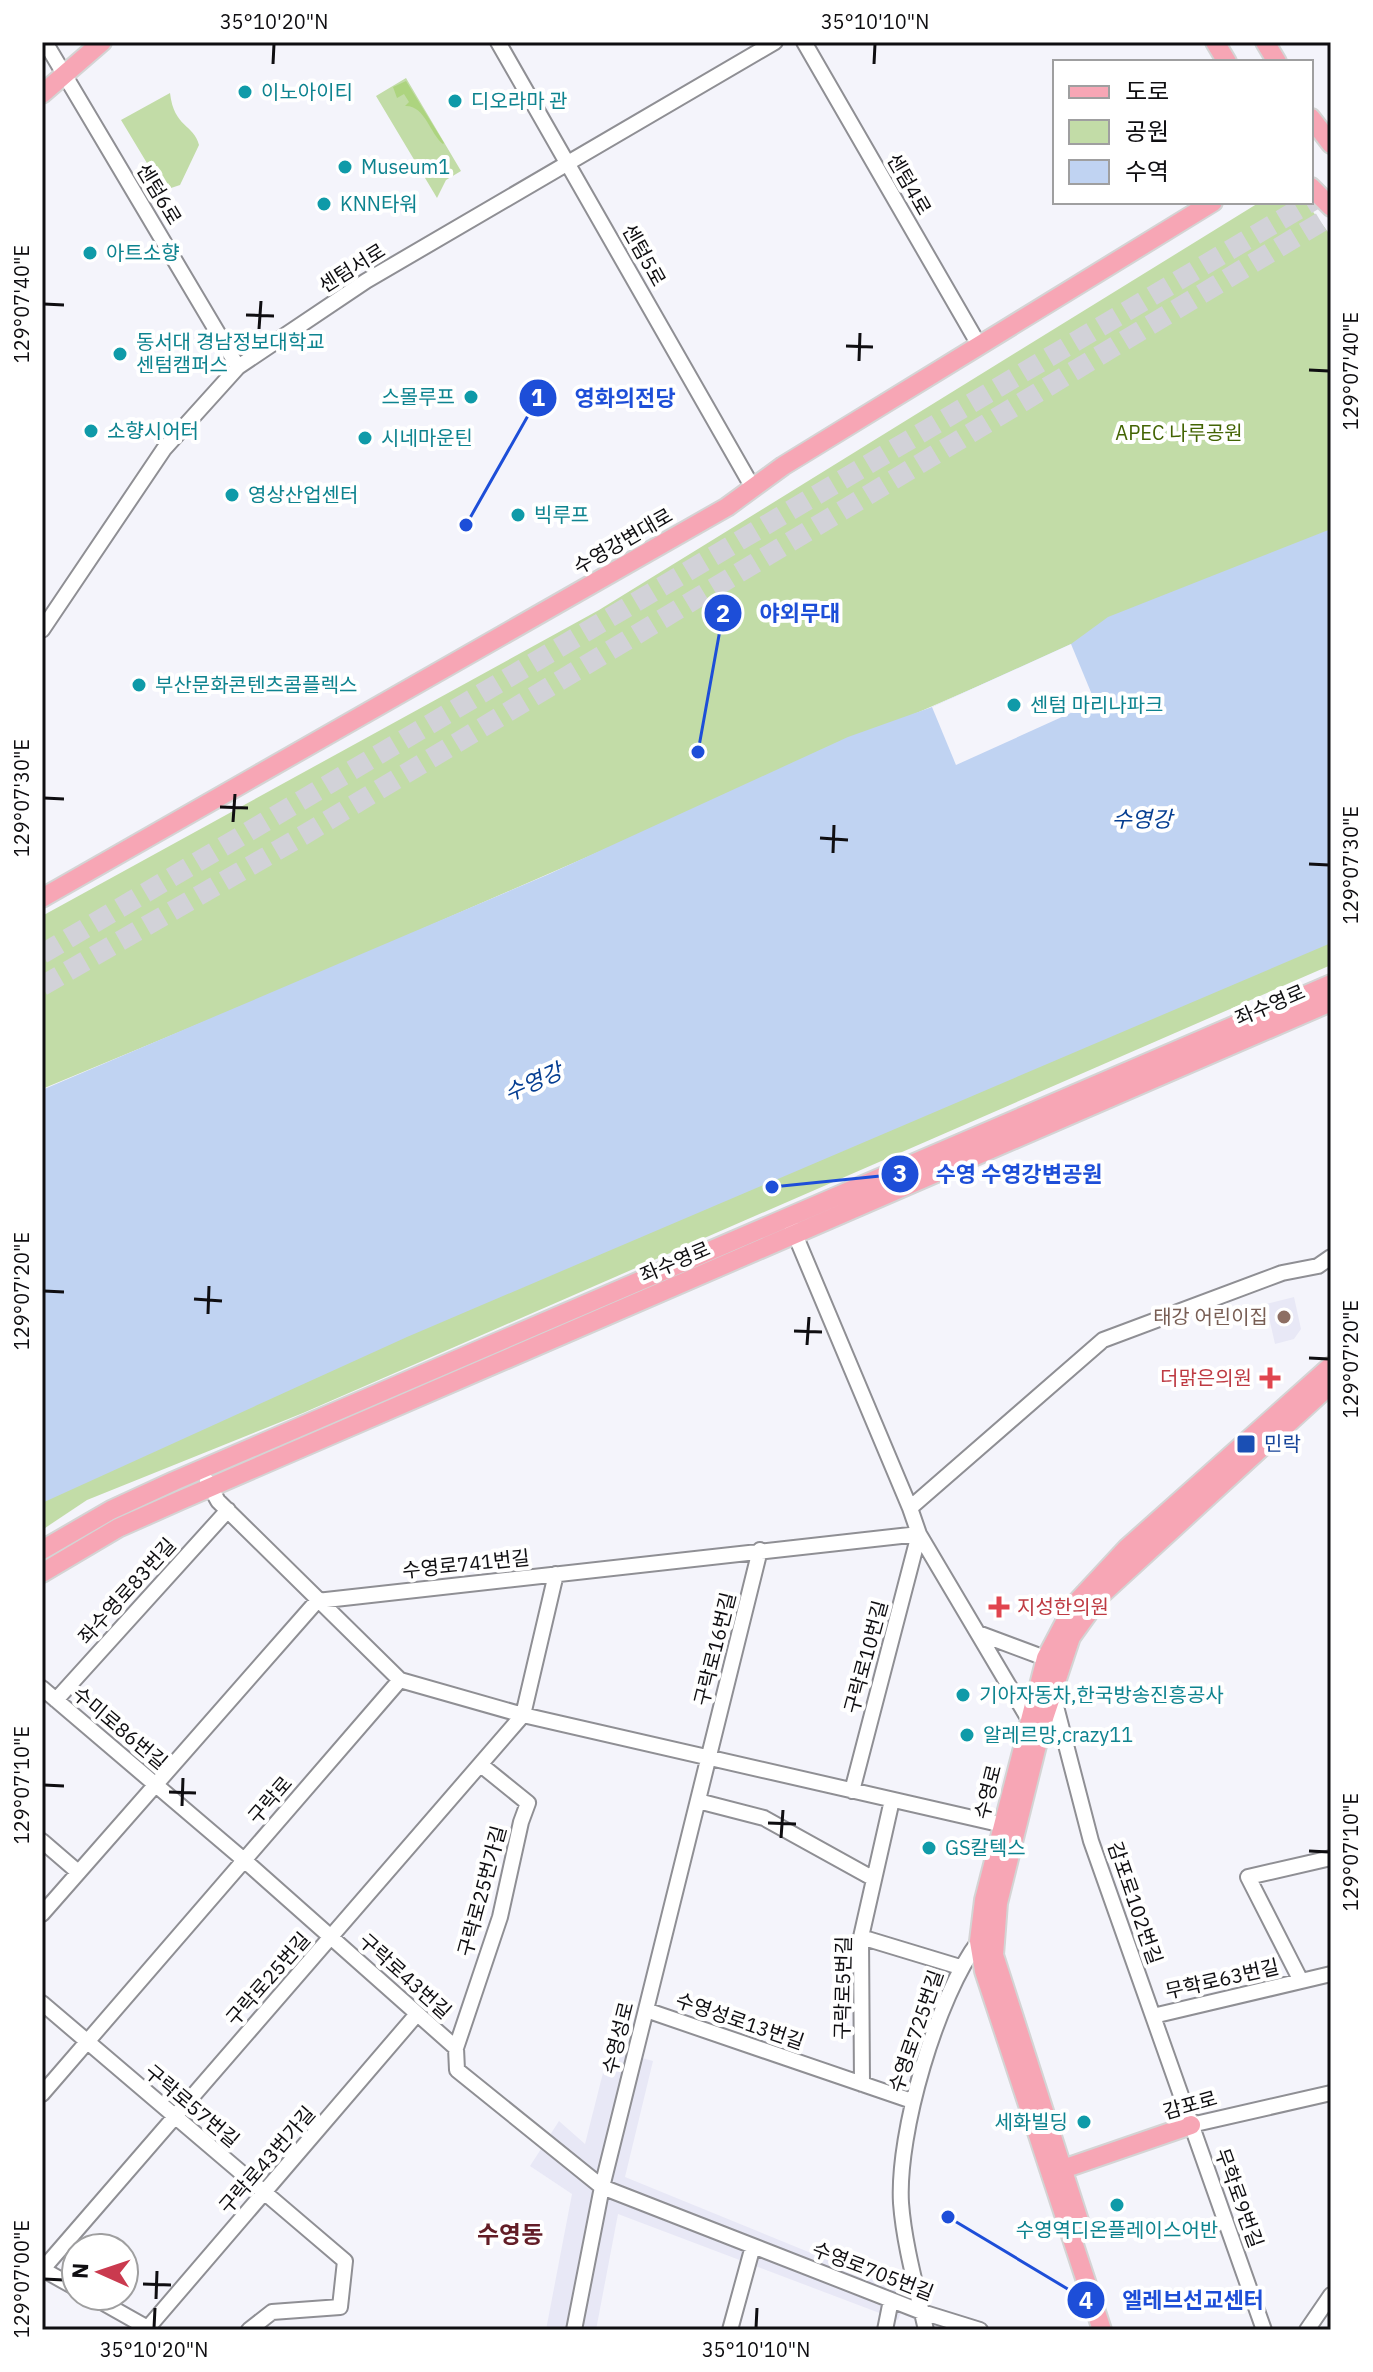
<svg xmlns="http://www.w3.org/2000/svg" width="1373" height="2372" viewBox="0 0 1373 2372" font-family="'IBM Plex Sans','Noto Sans KR',sans-serif">
	<style>
		.built { fill: #e8e8f6 }
		.green { fill: #c2dca7 }
		.forest { fill: #add47f }
		.water { fill: #c0d3f2 }
		.pier { fill: #f4f4fb }
		.lines { fill: none; stroke-linecap: round; stroke-linejoin: round }
		.highway-tunnel { stroke: #d2d2d8; stroke-width: 20; stroke-dasharray: 20 10; stroke-linecap: butt }
		.minor-casing { stroke: #8f8f94; stroke-width: 18 }
		.major-casing { stroke: #d4d4d4; stroke-width: 22 }
		.minor { stroke: #fff; stroke-width: 14 }
		.major { stroke: #f7a6b5; stroke-width: 18 }
		.ticks { fill: none; stroke: #0f0e11; stroke-width: 3 }
		.culture-dot { fill: #0f9aa8; stroke: #fff; stroke-width: 3 }
		.education-dot { fill: #8d6e63; stroke: #fff; stroke-width: 3 }
		.health-dot { fill: #e0444e; stroke: #fff; stroke-width: 3 }
		.transit-dot { fill: #1a4fb4; stroke: #fff; stroke-width: 3 }
		.labels { text-anchor: middle; stroke-width: 8; stroke-linejoin: round; paint-order: stroke }
		.culture-label { font-size: 20px; fill: #0d838f; stroke: #fff; text-anchor: start }
		.street-label { font-size: 20px; fill: #0f0e11; stroke: #fff }
		.park-label { font-size: 20px; fill: #436404; stroke: #fff }
		.education-label { font-size: 20px; fill: #785e54; stroke: #fff; text-anchor: end }
		.health-label { font-size: 20px; fill: #be3a42; stroke: #fff; text-anchor: end }
		.transit-label { font-size: 20px; fill: #164399; stroke: #fff; text-anchor: start }
		.water-label { font-size: 22px; font-style: italic; fill: #053e92; stroke: #fff }
		.quarter-label { font-size: 24px; font-weight: bold; fill: #631d26; stroke: #fff }
		.leader { fill: none; stroke: #1d4ed8; stroke-width: 3 }
		.callout-dot { fill: #1d4ed8; stroke: #fff; stroke-width: 3 }
		.mark-label { font-size: 24px; text-anchor: middle; font-weight: bold; fill: #fff }
		.callout-label { font-size: 22px; text-anchor: middle; font-weight: bold; fill: #1d4ed8; stroke: #fff; stroke-width: 8; stroke-linejoin: round; paint-order: stroke }
		.neatline { fill: none; stroke: #0f0e11; stroke-width: 3 }
		.ticks-label { font-size: 20px; text-anchor: middle; fill: #0f0e11 }
	</style>
	<rect width="100%" height="100%" fill="#f4f4fb"/>
	<path class="built" d="M1294 1297 1301 1329 1294 1339 1275 1344 1266 1304Z
		M609 2049 653 2061 625 2177 909 2293 898 2320 618 2214 596 2330H546L572 2194 530 2166 559 2121 585 2144Z"/>
	<path class="green" d="M406 78 461 171 446 180 437 198 376 96Z
		M170 93C174 128 194 124 199 145L180 185 171 188 168 183 162 188 121 120Z
		M1260 202 1308 205 1331 236V532L319 974 42 1089V916L599 610Z
		M1331 930V965L303 1413 87 1500 42 1530V1489Z"/>
	<path class="forest" d="M406 81 444 143 443 144C430 134 425 105 405 106L409 102 404 94 397 98 393 87Z"/>
	<path class="water" d="M1331 529V943L407 1337 42 1503V1090L547 875 848 737 932 707 1071 644 1108 617Z"/>
	<path class="pier" d="M1071 644 1095 702 956 765 932 707Z"/>
	<g class="lines">
		<path class="highway-tunnel" d="M42 954 1331 190
			M42 986 302 836 1331 216"/>
		<g class="minor-casing">
			<path id="minor" d="M45 42 238 367
				M498 42 753 488
				M804 42 979 345
				M42 630 164 449 238 367 366 281 775 42
				M791 1225 910 1508
				M207 1481 218 1501 400 1680 523 1715 1012 1827
				M978 1633 1053 1661
				M42 1688 244 1860 456 2048
				M1052 1691 1091 1841 1264 2330
				M56 1700 228 1510
				M1028 1718 919 1534 910 1508 1103 1340 1282 1273 1318 1266 1331 1257
				M481 1765 528 1803 521 1822 500 1917 456 2048 457 2070 602 2187 922 2312 980 2330
				M852 1791 919 1534
				M698 1801 764 1818 874 1879
				M42 1841 78 1872
				M42 1914 317 1601 919 1534
				M861 1937 960 1967
				M1301 1981 1248 1877 1331 1858
				M42 2003 345 2261 340 2307 272 2312 249 2330
				M646 2010 912 2101
				M1153 2016 1331 1974
				M862 2084 861 1937 892 1800
				M42 2094 400 1680
				M1191 2125 1331 2093
				M42 2269 76 2288
				M42 2270 523 1715 556 1574
				M91 2296 146 2327
				M146 2330 417 2014
				M574 2330 602 2187 760 1550
				M730 2330 753 2246
				M885 2330 891 2300
				M926 2330C917 2290 904 2244 901 2203 897 2133 937 1996 979 1941
				M1307 2330 1331 2295"/>
		</g>
		<g class="major-casing">
			<path id="major" d="M1215 42 1227 62
				M1265 42 1277 62
				M42 94 102 42
				M1311 118 1331 144
				M1311 187 1331 207
				M42 898 727 507 783 466 1213 202
				M42 1550 111 1510 174 1481 1331 984
				M42 1573 118 1528 181 1500 1331 1002
				M1063 2169 1191 2125
				M1082 2230 994 1955 998 1903 1043 1721 1071 1637 1102 1594 1331 1384
				M1102 2330 984 1971 979 1941 984 1900 1046 1658 1074 1605 1127 1548 1331 1366"/>
		</g>
		<use href="#minor" class="minor"/>
		<use href="#major" class="major"/>
	</g>
	<path class="ticks" d="M273 64 274 44M874 64 875 44M44 304 64 305M246 315 274 316M259 329 261 301M846 346 873 347M859 361 860 333M1309 370 1329 371M44 798 64 799M220 807 248 808M233 822 235 794M820 838 848 840M833 853 834 825M1309 864 1329 865M44 1291 64 1292M194 1299 222 1301M208 1314 209 1286M794 1331 822 1332M807 1345 809 1317M1309 1358 1329 1359M44 1785 64 1786M169 1792 196 1793M182 1806 183 1778M768 1823 796 1824M781 1838 783 1810M1309 1851 1329 1852M44 2279 64 2280M143 2284 171 2285M156 2299 157 2271M154 2328 155 2308M756 2328 757 2308"/>
	<g class="culture-dot">
		<circle cx="245" cy="92" r="8"/>
		<circle cx="455" cy="101" r="8"/>
		<circle cx="345" cy="167" r="8"/>
		<circle cx="324" cy="204" r="8"/>
		<circle cx="90" cy="253" r="8"/>
		<circle cx="120" cy="354" r="8"/>
		<circle cx="471" cy="397" r="8"/>
		<circle cx="91" cy="431" r="8"/>
		<circle cx="365" cy="438" r="8"/>
		<circle cx="232" cy="495" r="8"/>
		<circle cx="518" cy="515" r="8"/>
		<circle cx="139" cy="685" r="8"/>
		<circle cx="1014" cy="705" r="8"/>
		<circle cx="963" cy="1695" r="8"/>
		<circle cx="967" cy="1735" r="8"/>
		<circle cx="929" cy="1848" r="8"/>
		<circle cx="1084" cy="2122" r="8"/>
		<circle cx="1117" cy="2205" r="8"/>
	</g>
	<circle class="education-dot" cx="1284" cy="1317" r="8"/>
	<g class="health-dot">
		<path d="M1266 1366h8v8h8v8h-8v8h-8v-8h-8v-8h8z"/>
		<path d="M995 1595h8v8h8v8h-8v8h-8v-8h-8v-8h8z"/>
	</g>
	<rect class="transit-dot" x="1236" y="1434" width="20" height="20" rx="4"/>
	<g class="labels">
		<g class="culture-label">
			<text x="261" y="99">이노아이티</text>
			<text x="471" y="108">디오라마 관</text>
			<text x="361" y="174">Museum1</text>
			<text x="340" y="211">KNN타워</text>
			<text x="106" y="260">아트소향</text>
			<text x="136" y="349">동서대 경남정보대학교<tspan x="136" dy="23">센텀캠퍼스</tspan></text>
			<text x="455" y="404" text-anchor="end">스몰루프</text>
			<text x="107" y="438">소향시어터</text>
			<text x="381" y="445">시네마운틴</text>
			<text x="248" y="502">영상산업센터</text>
			<text x="534" y="522">빅루프</text>
			<text x="155" y="692">부산문화콘텐츠콤플렉스</text>
			<text x="1030" y="712">센텀 마리나파크</text>
			<text x="979" y="1702">기아자동차,한국방송진흥공사</text>
			<text x="983" y="1742">알레르망,crazy11</text>
			<text x="945" y="1855">GS칼텍스</text>
			<text x="1068" y="2129" text-anchor="end">세화빌딩</text>
			<text x="1117" y="2237" text-anchor="middle">수영역디온플레이스어반</text>
		</g>
		<g class="street-label">
			<text transform="translate(909 184) rotate(60)" y="7">센텀4로</text>
			<text transform="translate(159 194) rotate(59)" y="7">센텀6로</text>
			<text transform="translate(644 255) rotate(61)" y="7">센텀5로</text>
			<text transform="translate(352 268) rotate(-32)" y="7">센텀서로</text>
			<text transform="translate(623 541) rotate(-30)" y="7">수영강변대로</text>
			<text transform="translate(1270 1005) rotate(-23)" y="7">좌수영로</text>
			<text transform="translate(675 1262) rotate(-23)" y="7">좌수영로</text>
			<text transform="translate(466 1564) rotate(-6)" y="7">수영로741번길</text>
			<text transform="translate(127 1591) rotate(-48)" y="7">좌수영로83번길</text>
			<text transform="translate(715 1649) rotate(-76)" y="7">구락로16번길</text>
			<text transform="translate(866 1657) rotate(-75)" y="7">구락로10번길</text>
			<text transform="translate(120 1728) rotate(40)" y="7">수미로86번길</text>
			<text transform="translate(988 1792) rotate(-76)" y="7">수영로</text>
			<text transform="translate(270 1800) rotate(-49)" y="7">구락로</text>
			<text transform="translate(482 1891) rotate(-75)" y="7">구락로25번가길</text>
			<text transform="translate(1135 1903) rotate(71)" y="7">감포로102번길</text>
			<text transform="translate(405 1976) rotate(42)" y="7">구락로43번길</text>
			<text transform="translate(268 1979) rotate(-49)" y="7">구락로25번길</text>
			<text transform="translate(1222 1979) rotate(-13)" y="7">무학로63번길</text>
			<text transform="translate(843 1988) rotate(-89)" y="7">구락로5번길</text>
			<text transform="translate(740 2021) rotate(19)" y="7">수영성로13번길</text>
			<text transform="translate(916 2031) rotate(-71)" y="7">수영로725번길</text>
			<text transform="translate(618 2038) rotate(-76)" y="7">수영성로</text>
			<text transform="translate(1190 2105) rotate(-16)" y="7">감포로</text>
			<text transform="translate(192 2106) rotate(40)" y="7">구락로57번길</text>
			<text transform="translate(267 2160) rotate(-49)" y="7">구락로43번가길</text>
			<text transform="translate(1239 2198) rotate(70)" y="7">무학로9번길</text>
			<text transform="translate(873 2271) rotate(21)" y="7">수영로705번길</text>
		</g>
		<g class="park-label">
			<text x="1179" y="440">APEC 나루공원</text>
		</g>
		<g class="education-label">
			<text x="1268" y="1324">태강 어린이집</text>
		</g>
		<g class="health-label">
			<text x="1252" y="1385">더맑은의원</text>
			<text x="1017" y="1614" text-anchor="start">지성한의원</text>
		</g>
		<g class="transit-label">
			<text x="1264" y="1451">민락</text>
		</g>
		<g class="water-label">
			<text x="1142" y="827">수영강</text>
			<text transform="translate(533 1082) rotate(-24)" y="8">수영강</text>
		</g>
		<g class="quarter-label">
			<text x="510" y="2243">수영동</text>
		</g>
	</g>
	<path class="leader" d="M466 525L538 398M698 752L723 613M772 1187L900 1174M948 2217L1086 2300"/>
	<g class="callout-dot">
		<circle cx="466" cy="525" r="8"/>
		<circle cx="698" cy="752" r="8"/>
		<circle cx="772" cy="1187" r="8"/>
		<circle cx="948" cy="2217" r="8"/>
		<circle cx="538" cy="398" r="20"/>
		<circle cx="723" cy="613" r="20"/>
		<circle cx="900" cy="1174" r="20"/>
		<circle cx="1086" cy="2300" r="20"/>
	</g>
	<g class="mark-label">
		<text x="538" y="406">1</text>
		<text x="723" y="622">2</text>
		<text x="900" y="1182">3</text>
		<text x="1086" y="2309">4</text>
	</g>
	<g class="callout-label">
		<text x="625" y="406">영화의전당</text>
		<text x="800" y="621">야외무대</text>
		<text x="1019" y="1182">수영 수영강변공원</text>
		<text x="1193" y="2308">엘레브선교센터</text>
	</g>
	<rect width="1373" height="2372" fill="none" stroke="#ffffff" stroke-width="88"/>
	<rect x="1053" y="60" width="260" height="144" fill="#ffffff" stroke="#9f9fa0" stroke-width="2"/>
	<rect x="1069" y="86" width="40" height="12" fill="#f7a6b5" stroke="#9f9fa0" stroke-width="2"/>
	<text x="1125" y="100" font-size="24" fill="#0f0e11">도로</text>
	<rect x="1069" y="120" width="40" height="24" fill="#c2dca7" stroke="#9f9fa0" stroke-width="2"/>
	<text x="1125" y="140" font-size="24" fill="#0f0e11">공원</text>
	<rect x="1069" y="160" width="40" height="24" fill="#c0d3f2" stroke="#9f9fa0" stroke-width="2"/>
	<text x="1125" y="180" font-size="24" fill="#0f0e11">수역</text>
	<g transform="translate(100 2272) rotate(273)"><circle r="38" fill="#ffffff" stroke="#9f9fa0" stroke-width="2"/>
	<path d="M0-6L14 30L0 20L-14 30Z" fill="#ca3a4f"/>
	<text y="-12" font-size="22" font-weight="bold" text-anchor="middle" fill="#0f0e11">N</text>
	</g>
	<rect x="44" y="44" width="1285" height="2284" class="neatline"/>
	<g class="ticks-label">
		<text x="274" y="29">35°10'20"N</text>
		<text x="875" y="29">35°10'10"N</text>
		<text transform="translate(22 304) rotate(-90)" y="7">129°07'40"E</text>
		<text transform="translate(1351 371) rotate(-90)" y="7">129°07'40"E</text>
		<text transform="translate(22 798) rotate(-90)" y="7">129°07'30"E</text>
		<text transform="translate(1351 865) rotate(-90)" y="7">129°07'30"E</text>
		<text transform="translate(22 1291) rotate(-90)" y="7">129°07'20"E</text>
		<text transform="translate(1351 1359) rotate(-90)" y="7">129°07'20"E</text>
		<text transform="translate(22 1785) rotate(-90)" y="7">129°07'10"E</text>
		<text transform="translate(1351 1852) rotate(-90)" y="7">129°07'10"E</text>
		<text transform="translate(22 2279) rotate(-90)" y="7">129°07'00"E</text>
		<text x="154" y="2357">35°10'20"N</text>
		<text x="756" y="2357">35°10'10"N</text>
	</g>
</svg>
